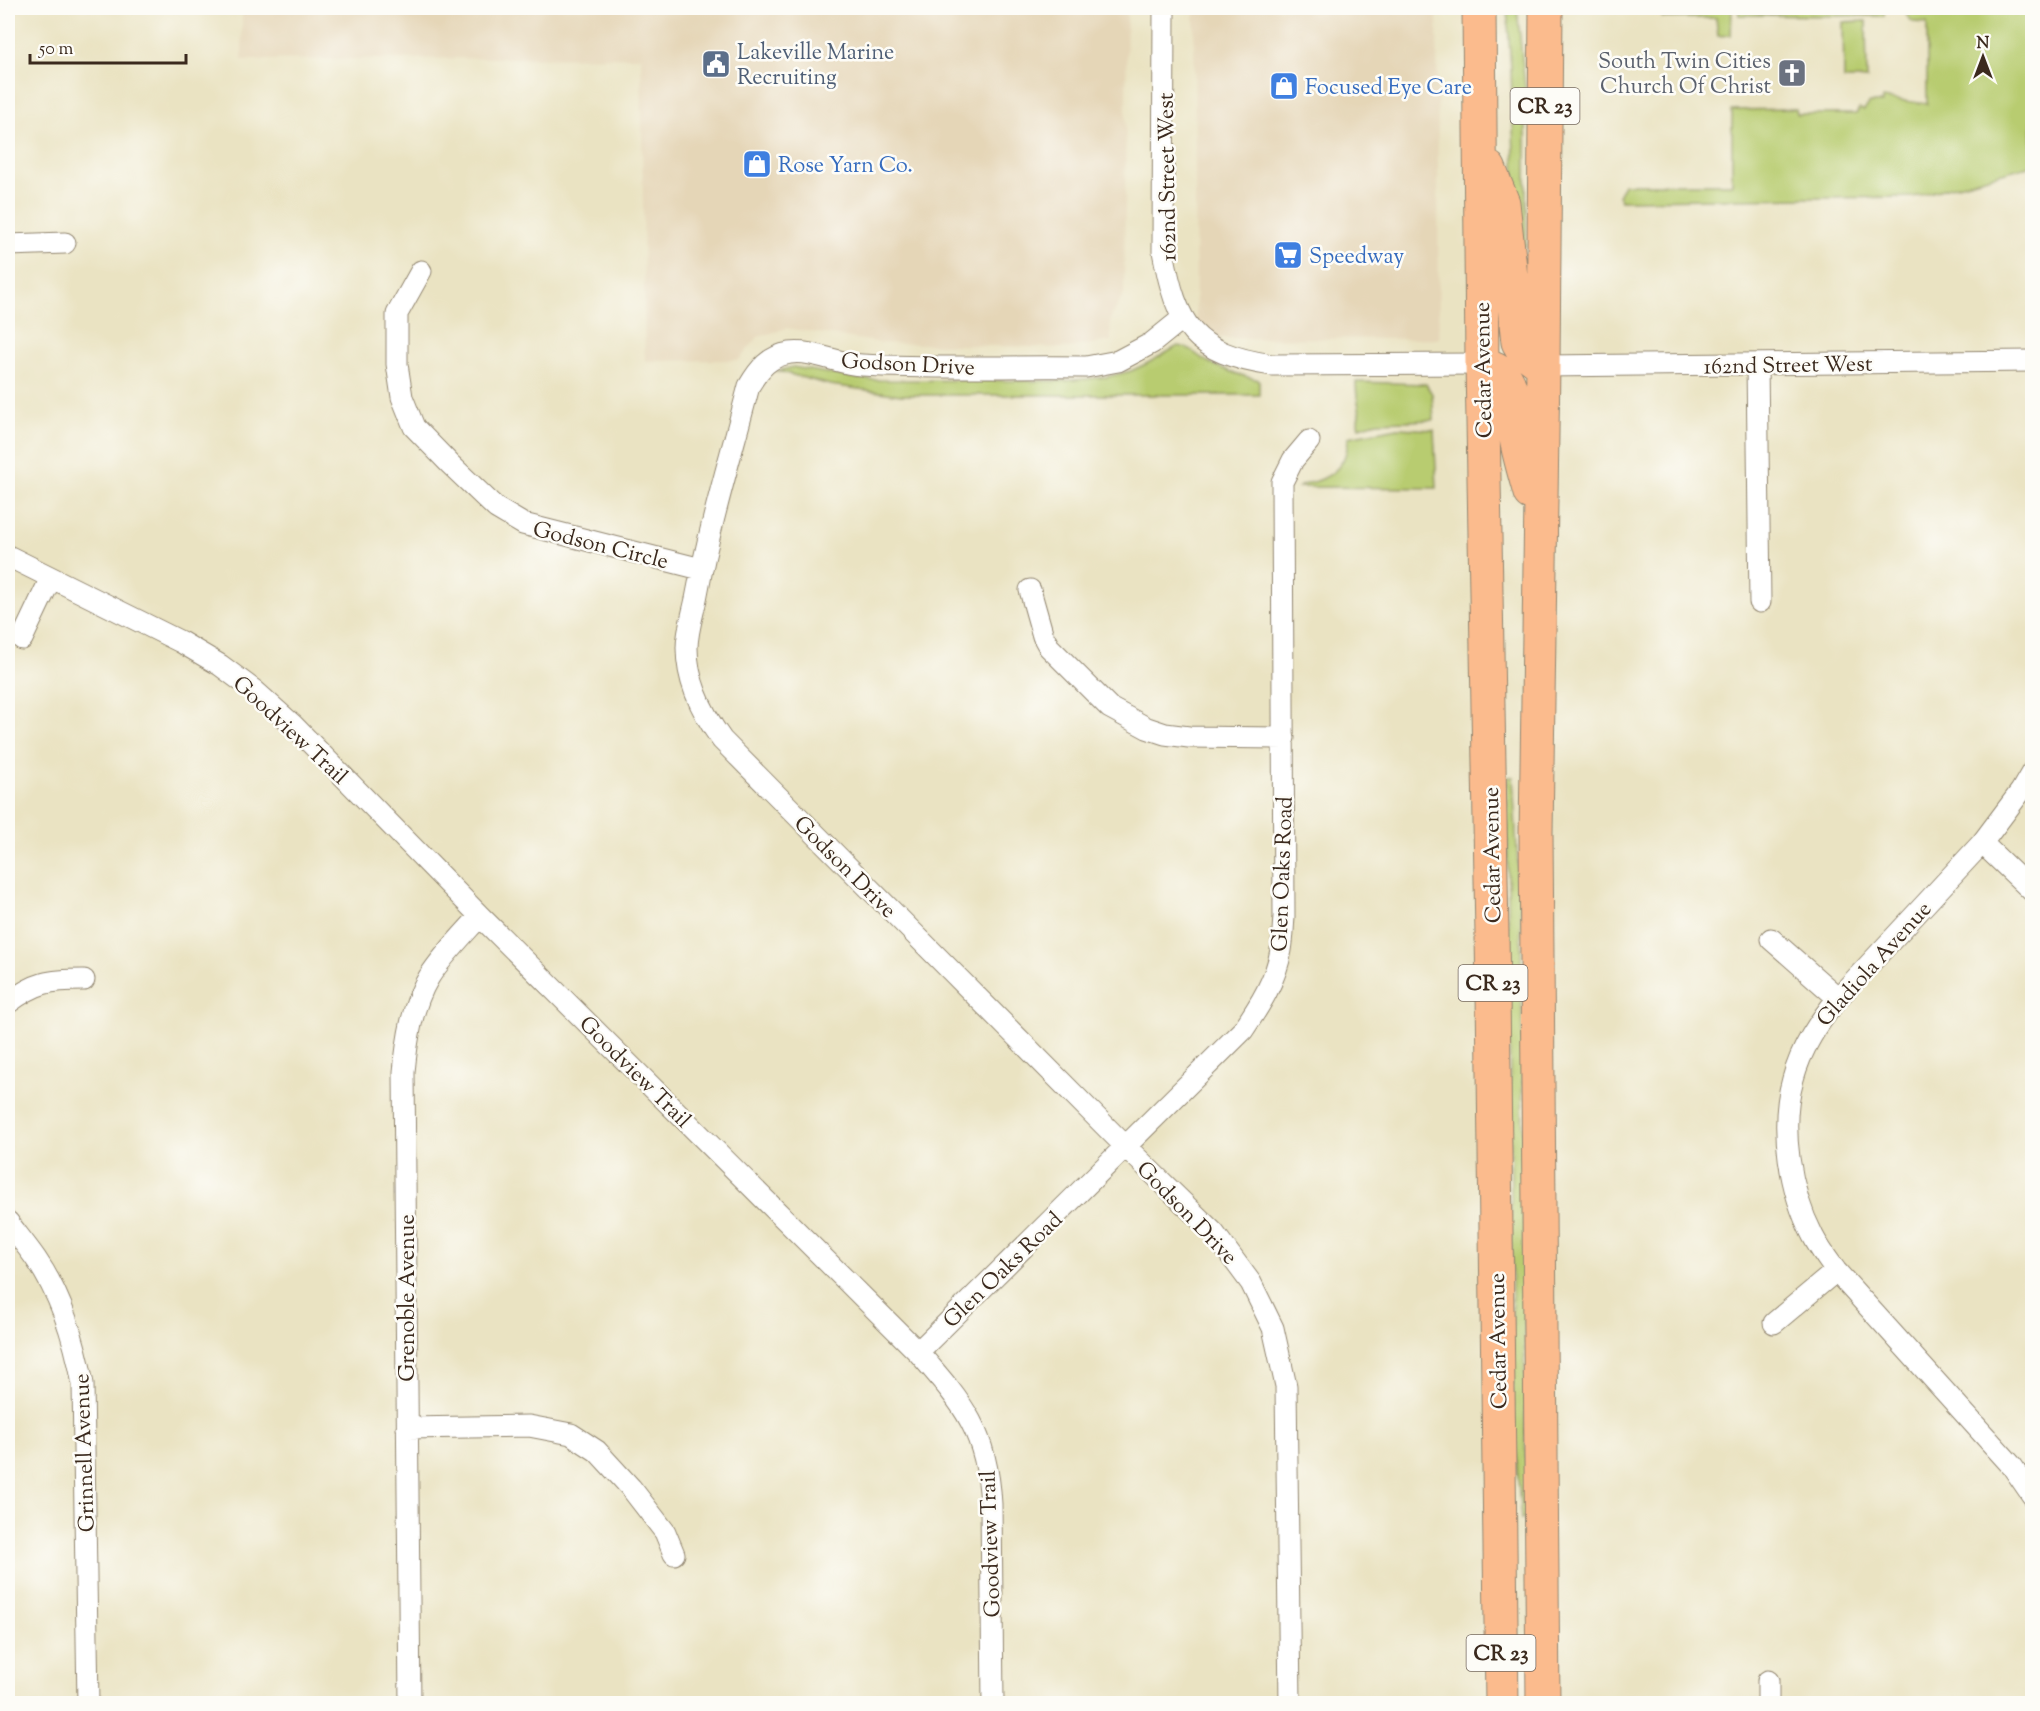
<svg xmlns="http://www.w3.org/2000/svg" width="2040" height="1711" viewBox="0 0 2040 1711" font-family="'Sorts Mill Goudy',serif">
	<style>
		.built { fill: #e5d6b7 }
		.green { fill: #b8cc6f; stroke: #7a7b46; stroke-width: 1.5 }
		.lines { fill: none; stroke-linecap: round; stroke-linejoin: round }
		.street-casing { stroke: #928670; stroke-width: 23 }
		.primary-casing { stroke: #928670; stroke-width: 35 }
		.street { stroke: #fff; stroke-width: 21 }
		.primary { stroke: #fbbb8d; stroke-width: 33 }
		.labels { text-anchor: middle; stroke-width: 5; stroke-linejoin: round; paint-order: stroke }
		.shield { fill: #fdfcf7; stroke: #75695f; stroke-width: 1.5 }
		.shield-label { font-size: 21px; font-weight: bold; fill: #3b2a1e }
		.service-label { font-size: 22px; fill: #4e5e75; stroke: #fdfcf7; text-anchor: start }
		.worship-label { font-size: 22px; fill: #5b616d; stroke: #fdfcf7; text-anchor: end }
		.shop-label { font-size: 22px; fill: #366cbe; stroke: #fdfcf7; text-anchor: start }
		.street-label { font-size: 22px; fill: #3b2a1e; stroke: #fdfcf7 }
	</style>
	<rect width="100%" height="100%" fill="#fdfcf7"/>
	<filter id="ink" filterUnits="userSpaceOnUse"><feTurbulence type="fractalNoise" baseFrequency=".0167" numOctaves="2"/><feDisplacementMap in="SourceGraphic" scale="12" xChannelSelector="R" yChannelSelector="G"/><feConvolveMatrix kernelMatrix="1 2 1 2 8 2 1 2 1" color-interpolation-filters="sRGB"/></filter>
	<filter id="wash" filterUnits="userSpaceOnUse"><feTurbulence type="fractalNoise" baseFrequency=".008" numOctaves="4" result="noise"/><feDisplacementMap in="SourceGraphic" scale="24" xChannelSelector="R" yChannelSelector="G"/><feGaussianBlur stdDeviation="1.35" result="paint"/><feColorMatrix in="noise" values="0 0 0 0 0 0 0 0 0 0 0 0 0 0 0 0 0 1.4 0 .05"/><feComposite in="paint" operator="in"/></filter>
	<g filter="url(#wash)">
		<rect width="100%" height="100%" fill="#eae3c2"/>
		<path class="built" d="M242 8H1127L1124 294 1110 320 1111 341 1068 348 882 343 787 328 758 337 739 360 645 361 641 57 242 60Z
			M1194 8H1437L1439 339 1196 338Z"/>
		<path class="green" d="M1507 8H1517L1526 97V246H1517L1511 69Z
			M1658 8H1732L1731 35 1718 36 1716 18H1663L1658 11Z
			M1738 8H1884V16L1739 15Z
			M1906 8H2032V165L1913 197 1621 200 1618 196 1624 184H1732V110L1796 109 1797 114H1856L1859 109 1864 110 1870 103H1882V98L1927 104V23L1913 22 1907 16Z
			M1866 21 1867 79H1844L1843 22Z
			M1178 346C1189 346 1198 357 1208 362 1224 370 1242 376 1259 380V395H901L830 385 778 371 793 367 859 379 879 380 1063 381 1106 377 1131 371 1148 363Z
			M1356 382 1426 384 1432 394 1434 420 1377 422 1359 427C1356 419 1361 414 1359 407 1357 397 1356 393 1356 382Z
			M1398 428 1434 430 1437 488 1299 487C1306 482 1314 483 1322 479 1340 471 1348 456 1348 437Z
			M1507 777H1513L1521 923 1526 1518 1521 1519 1513 1410Z"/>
	</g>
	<g filter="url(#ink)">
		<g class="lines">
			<g class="street-casing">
				<path id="street" d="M1164 8 1163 251C1177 327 1193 353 1272 365L1482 364
					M8 245 65 243
					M421 271 397 314V364L402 397 414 427 450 464 496 508 523 524 701 569
					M1183 318 1152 343 1118 361 1086 367C1012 366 936 369 862 365 838 364 814 350 790 353 769 356 759 369 749 386 731 455 710 524 697 594 694 611 687 630 687 648 687 681 703 714 722 740L1126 1147 1214 1233 1251 1283 1273 1328 1286 1386 1290 1704
					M1757 364 1760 602
					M1543 366 2032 361
					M8 556 181 642 220 665 255 691 293 725 480 916 918 1352C964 1405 987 1431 991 1504L993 1704
					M1030 590 1043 636 1049 647 1110 708 1147 728 1165 734 1189 737 1284 738
					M22 639 51 578
					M2032 772 2021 791 1982 843 1838 998C1819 1022 1801 1048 1793 1079 1779 1127 1790 1192 1813 1236 1819 1248 1828 1260 1836 1271L2012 1466 2032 1495
					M1982 843 2032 891
					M1771 939 1838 998
					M8 1003C36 982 49 980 84 980
					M8 1222C17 1234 27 1246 36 1259 61 1295 75 1341 83 1384L88 1704
					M1774 1323 1836 1271
					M918 1352 1243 1030C1260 1005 1276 980 1281 950 1283 939 1283 928 1284 917L1282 482 1293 460 1309 441
					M407 1428 529 1426 571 1434 597 1451 631 1488 665 1532 674 1554
					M1768 1681V1704
					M410 1704 404 1072C407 1040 412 1005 429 977 443 955 462 936 480 916"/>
			</g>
			<g class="primary-casing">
				<path id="primary" d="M1479 8 1482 364 1493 993 1502 1704
					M1489 168 1503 203 1518 342 1523 351 1543 366
					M1482 364C1520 370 1511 409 1516 438 1519 456 1525 475 1530 493
					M1543 1704 1536 833 1543 366 1546 8"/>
			</g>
			<use href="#street" class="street"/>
			<use href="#primary" class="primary"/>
		</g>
	</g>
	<defs>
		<g id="civic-square" transform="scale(1.5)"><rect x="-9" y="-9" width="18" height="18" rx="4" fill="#5c6f8a" stroke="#fdfcf7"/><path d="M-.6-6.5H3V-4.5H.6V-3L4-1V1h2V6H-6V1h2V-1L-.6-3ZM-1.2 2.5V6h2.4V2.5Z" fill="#fff"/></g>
		<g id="church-square" transform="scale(1.5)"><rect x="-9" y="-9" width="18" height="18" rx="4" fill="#6b7280" stroke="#fdfcf7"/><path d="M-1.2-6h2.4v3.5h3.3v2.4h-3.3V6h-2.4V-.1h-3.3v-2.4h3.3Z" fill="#fff"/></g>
		<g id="shop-square" transform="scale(1.5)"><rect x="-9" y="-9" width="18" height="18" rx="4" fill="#3f7fe0" stroke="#fdfcf7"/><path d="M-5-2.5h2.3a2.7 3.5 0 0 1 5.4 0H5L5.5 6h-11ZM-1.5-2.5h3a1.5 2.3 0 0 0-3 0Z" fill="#fff"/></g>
		<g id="supermarket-square" transform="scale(1.5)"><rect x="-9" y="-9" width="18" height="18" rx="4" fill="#3f7fe0" stroke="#fdfcf7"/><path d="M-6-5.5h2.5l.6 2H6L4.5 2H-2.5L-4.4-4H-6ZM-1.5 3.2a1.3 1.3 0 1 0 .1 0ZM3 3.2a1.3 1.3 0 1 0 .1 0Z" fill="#fff"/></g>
	</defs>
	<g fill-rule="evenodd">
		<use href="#civic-square" x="716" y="64"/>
		<use href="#church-square" x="1792" y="73"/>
		<use href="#shop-square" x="1284" y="86"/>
		<use href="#shop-square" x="757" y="164"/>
		<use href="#supermarket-square" x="1288" y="255"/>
	</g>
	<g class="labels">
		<g class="shield">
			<rect x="1510.5" y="88" width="69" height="36" rx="4.5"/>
			<rect x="1458.5" y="965" width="69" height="36" rx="4.5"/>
			<rect x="1466.5" y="1635" width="69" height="36" rx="4.5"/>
		</g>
		<g class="shield-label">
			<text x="1545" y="113">CR 23</text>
			<text x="1493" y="990">CR 23</text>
			<text x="1501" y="1660">CR 23</text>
		</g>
		<g class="service-label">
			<text x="737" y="59">Lakeville Marine<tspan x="737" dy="25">Recruiting</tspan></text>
		</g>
		<g class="worship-label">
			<text x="1771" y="68">South Twin Cities<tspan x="1771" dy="25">Church Of Christ</tspan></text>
		</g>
		<g class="shop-label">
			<text x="1305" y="94">Focused Eye Care</text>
			<text x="778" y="172">Rose Yarn Co.</text>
			<text x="1309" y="263">Speedway</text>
		</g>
		<g class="street-label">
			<text transform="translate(1166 177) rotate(-91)" y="8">162nd Street West</text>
			<text transform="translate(908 363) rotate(3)" y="8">Godson Drive</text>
			<text transform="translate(1788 364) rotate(-1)" y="8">162nd Street West</text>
			<text transform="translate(1482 370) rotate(-91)" y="8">Cedar Avenue</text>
			<text transform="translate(601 544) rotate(14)" y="8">Godson Circle</text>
			<text transform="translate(291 729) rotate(43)" y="8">Goodview Trail</text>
			<text transform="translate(1491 855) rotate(-91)" y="8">Cedar Avenue</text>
			<text transform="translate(846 866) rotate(45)" y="8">Godson Drive</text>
			<text transform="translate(1281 874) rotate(-88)" y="8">Glen Oaks Road</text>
			<text transform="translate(1873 963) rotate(-48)" y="8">Gladiola Avenue</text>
			<text transform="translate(636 1071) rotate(45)" y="8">Goodview Trail</text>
			<text transform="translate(1188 1212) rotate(46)" y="8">Godson Drive</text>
			<text transform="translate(1002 1269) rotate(-44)" y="8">Glen Oaks Road</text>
			<text transform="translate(406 1298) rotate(-90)" y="8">Grenoble Avenue</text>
			<text transform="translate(1497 1341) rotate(-91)" y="8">Cedar Avenue</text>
			<text transform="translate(83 1453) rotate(-92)" y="8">Grinnell Avenue</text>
			<text transform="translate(989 1544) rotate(-92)" y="8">Goodview Trail</text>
		</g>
	</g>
	<rect width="2040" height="1711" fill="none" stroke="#fdfcf7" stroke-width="30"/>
	<g transform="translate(1983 57)" stroke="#fdfcf7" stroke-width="4.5" paint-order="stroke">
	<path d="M0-4.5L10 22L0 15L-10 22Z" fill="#3b2a1e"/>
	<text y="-9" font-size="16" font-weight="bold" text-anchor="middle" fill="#3b2a1e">N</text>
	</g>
	<path d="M30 54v9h156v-9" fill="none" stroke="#3b2a1e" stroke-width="3"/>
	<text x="39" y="54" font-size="18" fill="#3b2a1e" stroke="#fdfcf7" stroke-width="4.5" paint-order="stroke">50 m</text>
</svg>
